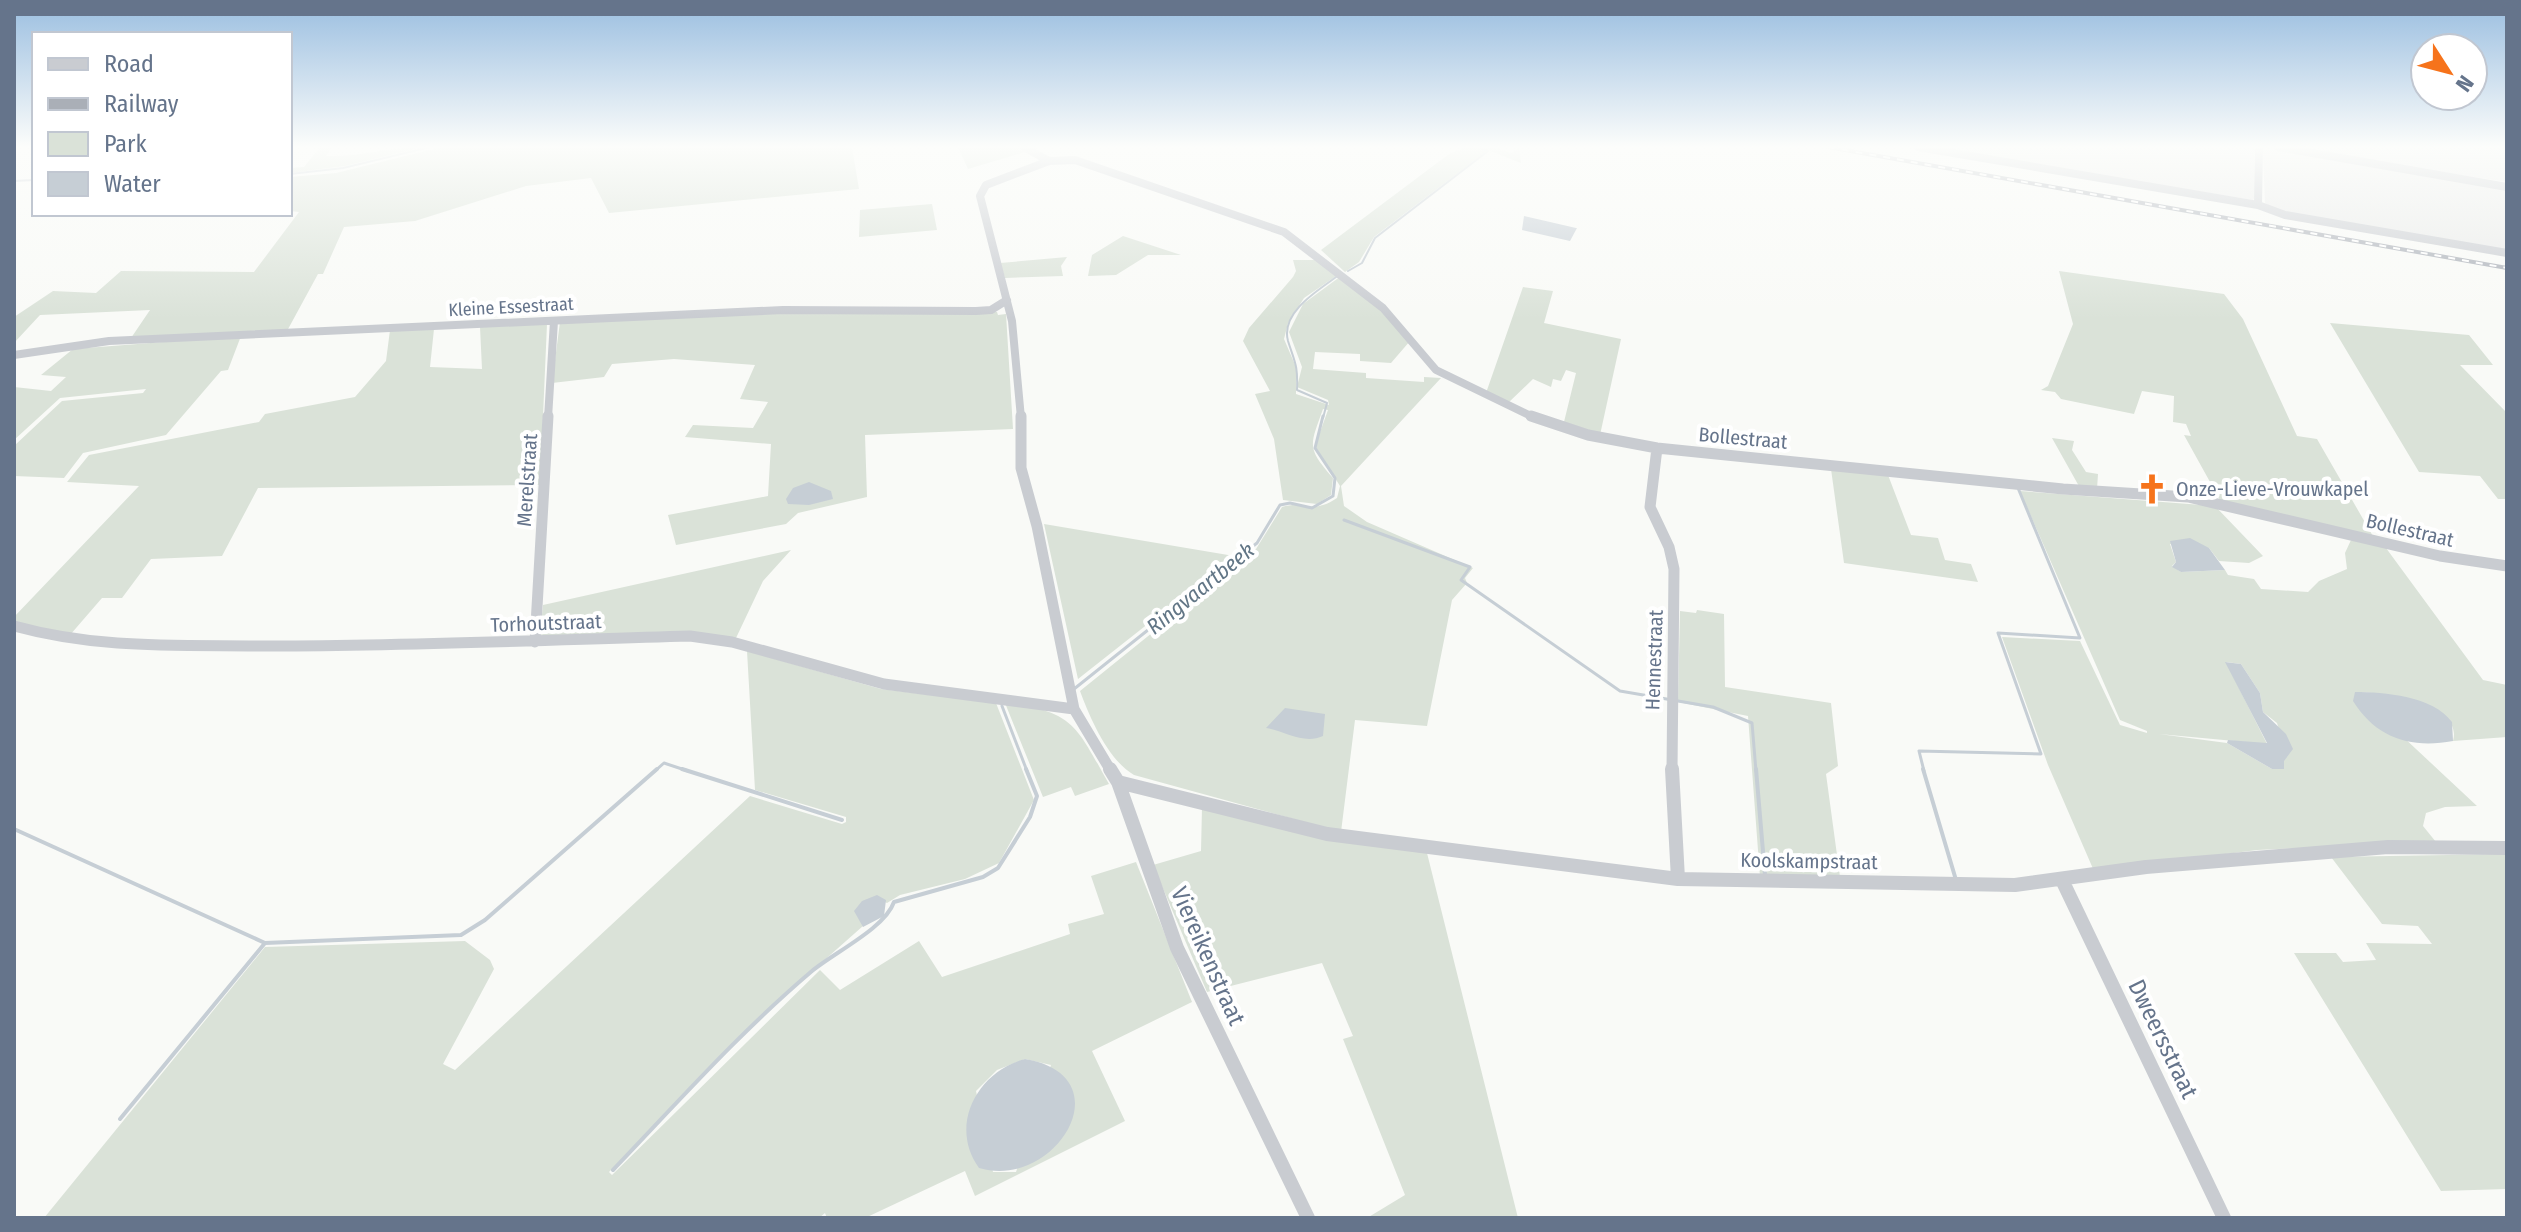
<svg xmlns="http://www.w3.org/2000/svg" width="2521" height="1232" viewBox="0 0 2521 1232" font-family="'Fira Sans Condensed',sans-serif">
	<style>
		.built { fill: #eaebea }
		.green { fill: #dae2d8; fill-rule: evenodd }
		.water { fill: #c6ced5 }
		.lines { fill: none; stroke-linecap: round; stroke-linejoin: round }
		.stream-far2 { stroke: #c6ced5; stroke-width: 2 }
		.stream-far1 { stroke: #c6ced5; stroke-width: 3 }
		.stream { stroke: #c6ced5; stroke-width: 4 }
		.minor-far2 { stroke: #c9ccd1; stroke-width: 8 }
		.minor-far1 { stroke: #c9ccd1; stroke-width: 11 }
		.minor { stroke: #c9ccd1; stroke-width: 14 }
		.rail-casing { stroke: #aaafb7; stroke-width: 4 }
		.rail { stroke: #fff; stroke-width: 2; stroke-dasharray: 7; stroke-linecap: butt }
		.labels { text-anchor: middle; stroke-width: 8; stroke-linejoin: round; paint-order: stroke }
		.far-street-label { font-size: 18px; fill: #65748b; stroke: #fff }
		.street-label { font-size: 20px; fill: #65748b; stroke: #fff }
		.poi-label { font-size: 20px; fill: #65748b; stroke: #fff; text-anchor: start }
		.water-label { font-size: 22px; font-style: italic; fill: #627686; stroke: #fff }
		.near-street-label { font-size: 24px; fill: #65748b; stroke: #fff }
	</style>
	<rect width="100%" height="100%" fill="#f9faf7"/>
	<path class="built" d="M1926 147H2254L2255 198 2253 200Z
		M2287 147H2507V182L2474 177Z
		M2279 148 2507 189V252L2285 213 2269 207 2265 203 2263 151Z"/>
	<path class="green" d="M320 147H332L326 156C360 157 389 147 423 147L345 166 290 173V168L304 167Z
		M442 147H852L859 189 609 213 591 178 526 186 415 221 344 227 323 274H318L287 331 131 338 150 310 40 315 14 343V317L53 291 96 293 121 271 254 272 299 212 290 211V177L336 173Z
		M958 147H1017L1025 152 968 169Z
		M1466 147H1492L1512 153 1519 147 1521 163 1488 150 1374 237 1359 262 1345 272 1321 250 1449 154Z
		M932 204 937 230 859 237 860 210Z
		M1123 236 1181 255H1148L1116 275 1088 276 1092 255Z
		M1067 257 1061 266 1063 276 1005 278 1000 263Z
		M1293 260H1317L1339 274 1304 298 1288 323 1284 339 1296 367V394L1329 405 1328 400 1297 387 1302 367 1289 332 1303 304 1341 276 1376 304 1410 341 1391 363 1360 361V354L1315 352 1313 369 1366 373V378L1424 382V377L1441 378 1341 486 1344 506 1367 522 1473 568 1465 578 1467 583 1452 600 1427 726 1355 720 1341 832 1134 775C1108 760 1090 718 1080 691L1256 549 1282 507C1305 500 1312 515 1337 498L1340 486 1315 446 1328 410 1323 409C1310 446 1306 447 1333 478L1331 495 1317 504 1283 500 1274 439 1255 394 1270 391 1243 341 1249 328 1293 277 1296 271Z
		M2059 271 2224 294 2243 319 2297 436 2317 439 2374 538 2220 500 2184 435 2191 436 2186 424 2173 422 2174 396 2142 391 2134 414 2061 399 2055 392 2041 390 2048 386 2073 324Z
		M1523 287 1553 291 1544 323 1621 339 1600 435 1563 426 1576 373 1566 370 1561 381 1553 379 1551 387 1533 379 1508 403 1486 393Z
		M997 312 998 315 1006 314 1013 429 865 435 867 497 798 513 786 524 676 545 668 515 768 496 771 444 685 437 693 425 753 428 768 402 740 399 755 365 674 359 612 364 604 377 552 383 560 322 775 313Z
		M2330 323 2469 335 2493 365H2460L2507 413V499H2498L2480 476 2419 472Z
		M547 324 540 485 258 488 222 556 151 559 122 598H102L70 635 14 622V617L139 486 67 482 89 455 259 422 265 414 355 397 386 361 390 330 434 329 430 367 482 369 480 327Z
		M241 336 228 370 221 371 166 435 83 453 64 478 14 476V446L62 401 143 393 146 389 60 398 14 440V387L51 391 66 377 41 375 73 349Z
		M2052 438 2074 441 2072 450 2086 472 2098 474 2097 489 2080 488Z
		M1831 469 1888 475 1911 535 1938 538 1945 560 1971 564 1978 582 1844 563Z
		M2020 491 2215 506 2263 556 2249 563 2219 561 2209 548 2170 544 2176 562 2172 566 2181 572 2225 570 2228 575 2254 579 2261 589 2308 592 2319 581 2347 569 2345 553 2351 540 2386 548 2483 680 2507 685V737L2453 741C2464 702 2381 692 2355 692L2477 806 2445 807 2426 813 2423 826 2436 842 2257 850 2094 871 2048 765 2002 637 2080 641 2120 725 2147 733V731L2120 720ZM2226 662 2241 664 2260 693 2263 712 2277 723 2287 755 2272 769 2227 743 2159 734 2267 744Z
		M1044 524 1234 556 1078 679Z
		M791 550 763 581 736 638H551L540 635 543 605Z
		M1697 610 1724 614 1725 687 1831 703 1838 766 1826 774 1840 877H1760L1748 716 1678 702 1680 611 1696 613Z
		M747 651 881 689 996 703 1034 800 999 863 965 879 900 895 887 903 880 900 863 926 752 1024 609 1172 612 1175 820 970 840 990 919 941 942 977 1070 934 1068 924 1104 914 1091 876 1136 862 1192 1002 1092 1051 1125 1121 975 1196 965 1171 865 1218H827L825 1213 819 1218H44L265 947 465 941 490 960 494 969 443 1064 455 1070 750 796 842 824 846 822V817L755 790ZM1025 1059 1051 1065 1016 1172H993L976 1091 997 1070Z
		M1005 703C1075 711 1076 726 1109 784L1075 796 1071 787 1043 797Z
		M1202 807 1427 853 1518 1218H1367L1405 1195 1343 1039 1353 1036 1322 963 1207 992 1153 865 1201 851Z
		M2507 854V1189L2441 1191 2294 953H2336L2343 962 2376 960 2366 943 2432 944 2418 926 2382 924 2331 857Z"/>
	<path class="water" d="M1524 216 1576 228H1577L1570 241 1522 230Z
		M809 482 831 491 833 499 809 505 788 504 786 499 793 488Z
		M2190 538 2209 548 2225 570 2181 572 2172 567 2176 562 2170 541Z
		M2225 662 2241 664 2260 693 2263 712 2286 734 2293 749 2284 761V769H2272L2227 743 2228 740 2267 743Z
		M2355 692C2384 692 2433 696 2452 722L2453 741C2411 749 2376 738 2353 701Z
		M1285 708 1325 714 1323 736C1304 745 1284 731 1266 728Z
		M877 895 886 900 884 916 863 927 854 911 862 901Z
		M1025 1059C1126 1076 1055 1191 979 1168 948 1125 978 1071 1025 1059Z"/>
	<g class="lines">
		<path class="stream-far2" d="M290 174 343 168 430 147
			M14 181 34 180
			M1348 271 1362 263 1375 238 1488 151 1477 147
			M1323 418 1327 403 1297 390C1298 365 1295 363 1288 341 1280 312 1320 289 1339 275"/>
		<path class="stream-far1" d="M1344 520 1470 567 1461 580 1620 691 1713 707 1752 723 1756 771
			M1074 689 1257 543 1280 505 1290 503 1312 508 1333 496 1335 478 1315 448 1323 416
			M1002 706 1027 771
			M655 771 664 763 688 771
			M1924 771 1919 751 2041 754 1998 633 2080 638 2018 488"/>
		<path class="stream" d="M682 769 842 820
			M1756 769 1765 875
			M1923 769 1956 880
			M14 829 265 943 461 935 485 920 657 769
			M120 1119 265 943
			M613 1170C678 1102 740 1032 812 971 835 952 885 928 894 902L983 877 998 868 1030 817 1037 796 1026 769"/>
		<path class="minor-far2" d="M1024 147 1049 161
			M1918 147 2258 205 2285 215 2507 253
			M2278 147 2507 187
			M2258 205 2259 147
			M14 355 109 341 783 310 976 311 991 310 1007 300
			M548 418 554 321
			M1021 418 1012 321 980 196 986 185 1049 161 1075 160 1284 232 1383 308 1436 370 1535 418"/>
		<path class="minor-far1" d="M1021 416V468L1037 526 1074 709 1111 771
			M1531 416 1588 435 1657 448 2063 489 2188 497 2440 556 2507 566
			M1657 448 1650 507 1669 547 1674 569 1672 771
			M14 626C98 649 174 645 260 646 403 646 547 640 690 636L732 642 884 684 1074 709
			M535 642 548 416"/>
		<path class="minor" d="M1110 769 1118 782 1177 948 1308 1218
			M1672 769 1678 879
			M1118 782 1327 834 1678 879 2015 885 2146 867 2388 847 2507 848
			M2062 880 2224 1218"/>
		<g class="rail-casing">
			<path id="rail" d="M1828 147 2507 268"/>
		</g>
		<use href="#rail" class="rail"/>
	</g>
	<linearGradient id="sky" x2="0" y2="1"><stop stop-color="#9abee0"/><stop offset="0.46" stop-color="#fcfdfb"/><stop offset="1" stop-color="#fcfdfb" stop-opacity="0"/></linearGradient>
	<rect width="2521" height="319" fill="url(#sky)"/>
	<defs>
		<g id="church-bare" transform="scale(2.4)"><path d="M-1.2-6h2.4v3.5h3.3v2.4h-3.3V6h-2.4V-.1h-3.3v-2.4h3.3Z" fill="#f6731b" stroke="#fff" stroke-width="2.5" paint-order="stroke"/></g>
	</defs>
	<g fill-rule="evenodd">
		<use href="#church-bare" x="2152" y="489"/>
	</g>
	<g class="labels">
		<g class="far-street-label">
			<text transform="translate(511 307) rotate(-3)" y="6">Kleine Essestraat</text>
		</g>
		<g class="street-label">
			<text transform="translate(1743 438) rotate(5)" y="7">Bollestraat</text>
			<text transform="translate(527 480) rotate(-86)" y="7">Merelstraat</text>
			<text transform="translate(2410 530) rotate(13)" y="7">Bollestraat</text>
			<text transform="translate(546 623) rotate(-2)" y="7">Torhoutstraat</text>
			<text transform="translate(1654 660) rotate(-88)" y="7">Hennestraat</text>
			<text transform="translate(1809 861) rotate(1)" y="7">Koolskampstraat</text>
		</g>
		<g class="poi-label">
			<text x="2176" y="496">Onze-Lieve-Vrouwkapel</text>
		</g>
		<g class="water-label">
			<text transform="translate(1200 588) rotate(-39)" y="8">Ringvaartbeek</text>
		</g>
		<g class="near-street-label">
			<text transform="translate(1208 956) rotate(66)" y="8">Viereikenstraat</text>
			<text transform="translate(2163 1039) rotate(64)" y="8">Dweersstraat</text>
		</g>
	</g>
	<rect width="2521" height="1232" fill="none" stroke="#65748b" stroke-width="32"/>
	<rect x="32" y="32" width="260" height="184" fill="#ffffff" stroke="#c1c7d1" stroke-width="2"/>
	<rect x="48" y="58" width="40" height="12" fill="#c9ccd1" stroke="#c1c7d1" stroke-width="2"/>
	<text x="104" y="72" font-size="24" fill="#65748b">Road</text>
	<rect x="48" y="98" width="40" height="12" fill="#aaafb7" stroke="#c1c7d1" stroke-width="2"/>
	<text x="104" y="112" font-size="24" fill="#65748b">Railway</text>
	<rect x="48" y="132" width="40" height="24" fill="#dae2d8" stroke="#c1c7d1" stroke-width="2"/>
	<text x="104" y="152" font-size="24" fill="#65748b">Park</text>
	<rect x="48" y="172" width="40" height="24" fill="#c6ced5" stroke="#c1c7d1" stroke-width="2"/>
	<text x="104" y="192" font-size="24" fill="#65748b">Water</text>
	<g transform="translate(2449 72) rotate(126)"><circle r="38" fill="#ffffff" stroke="#c1c7d1" stroke-width="2"/>
	<path d="M0-6L14 30L0 20L-14 30Z" fill="#f6731b"/>
	<text y="-12" font-size="22" font-weight="bold" text-anchor="middle" fill="#65748b">N</text>
	</g>
</svg>
